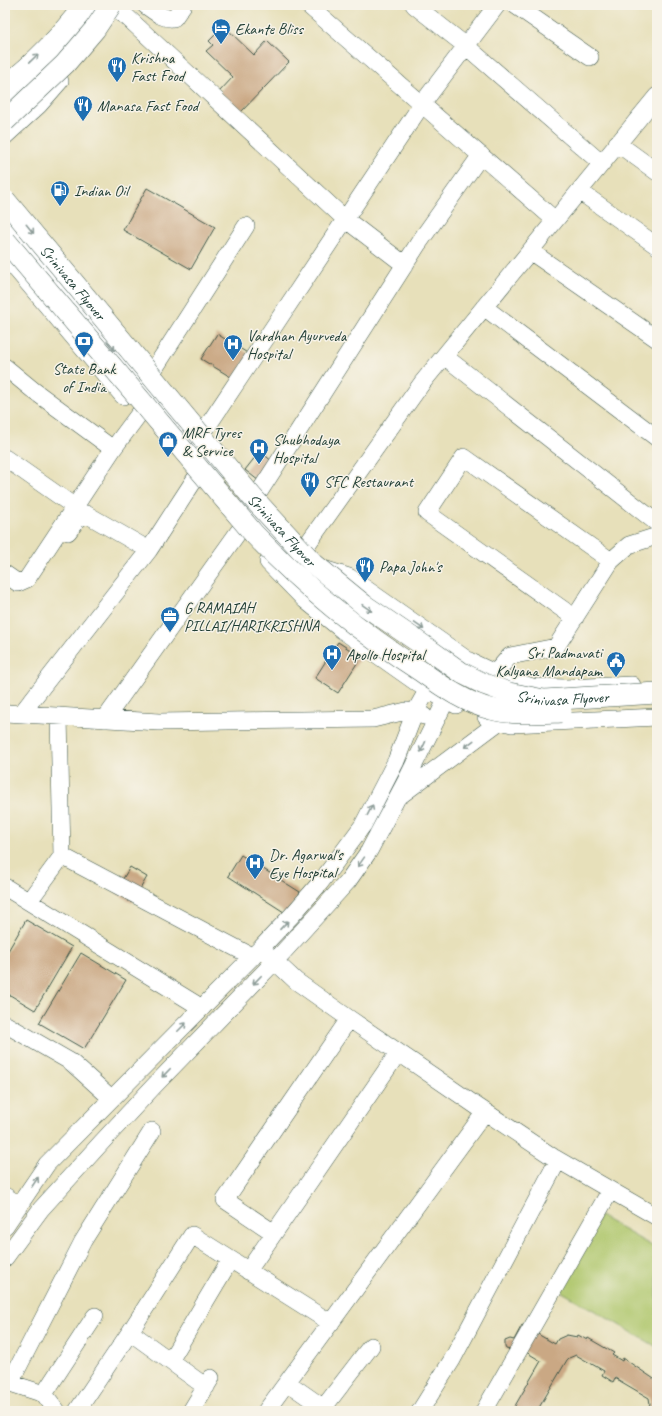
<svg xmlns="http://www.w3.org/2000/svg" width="662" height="1416" viewBox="0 0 662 1416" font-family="Caveat,sans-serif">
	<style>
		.green { fill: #aec66b; stroke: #668250 }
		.building { fill: #caa884 }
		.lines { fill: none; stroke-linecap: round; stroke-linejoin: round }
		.minor-casing { stroke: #3d5548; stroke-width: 18 }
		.major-casing { stroke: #3d5548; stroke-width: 22 }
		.minor { stroke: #fff; stroke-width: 17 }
		.major { stroke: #fff; stroke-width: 21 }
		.major-bridge-casing { stroke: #3d5548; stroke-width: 22; stroke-linecap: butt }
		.major-bridge { stroke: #fff; stroke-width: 21 }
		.oneway { stroke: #8f9e9a }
		.labels { text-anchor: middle; stroke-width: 3; stroke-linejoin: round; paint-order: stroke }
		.poi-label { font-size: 16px; fill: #1f3d34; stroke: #f7f3e8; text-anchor: start }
		.street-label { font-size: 16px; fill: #1f3d34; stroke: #f7f3e8 }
	</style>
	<rect width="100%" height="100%" fill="#f7f3e8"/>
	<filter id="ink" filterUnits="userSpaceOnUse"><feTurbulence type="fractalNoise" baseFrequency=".025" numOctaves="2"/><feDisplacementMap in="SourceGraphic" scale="8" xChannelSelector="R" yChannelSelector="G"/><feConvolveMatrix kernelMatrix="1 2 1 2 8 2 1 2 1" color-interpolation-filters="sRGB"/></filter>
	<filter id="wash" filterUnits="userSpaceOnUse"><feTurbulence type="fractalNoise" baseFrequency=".012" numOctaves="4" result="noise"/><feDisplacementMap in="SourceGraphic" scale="16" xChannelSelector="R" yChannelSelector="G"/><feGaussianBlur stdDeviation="0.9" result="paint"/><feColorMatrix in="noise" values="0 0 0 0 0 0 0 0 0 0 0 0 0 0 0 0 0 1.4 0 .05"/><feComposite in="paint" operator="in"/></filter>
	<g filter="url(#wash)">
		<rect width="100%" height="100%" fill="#e7e0ba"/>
		<path class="green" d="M600 1216 657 1249V1347L557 1289Z"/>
		<g id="blocks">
			<path class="building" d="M227 29 254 55 267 41 289 62 240 113 219 92 233 77 206 51 213 45 209 41 218 32 221 35Z
				M147 188 215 227 191 269 123 230Z
				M217 334 249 354 234 379 201 359Z
				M260 451 274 463 259 481 245 470Z
				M338 642 361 657 338 693 315 678Z
				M241 855 300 892 287 914 228 876Z
				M130 867 147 877 132 903 115 892Z
				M26 920 72 947 35 1010 5 992V956Z
				M81 953 126 980 84 1049 39 1023Z
				M522 1325 555 1344 558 1339 567 1335 577 1337 578 1335 587 1340 588 1338 614 1353 612 1355 622 1361 623 1358 657 1381V1411H646L650 1404 649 1398 615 1378 613 1382 602 1375 604 1371 576 1355 569 1358 567 1360 537 1411H512L541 1361 516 1346 511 1350 506 1349 505 1347V1341L510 1339 514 1340Z"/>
		</g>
	</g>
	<g filter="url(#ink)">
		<use href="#blocks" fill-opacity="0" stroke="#3d5548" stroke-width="1"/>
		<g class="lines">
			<g class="minor-casing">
				<path id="minor" d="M107 5 127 17 345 219 405 265
					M145 5C154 11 163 20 174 18L183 5
					M308 5 555 220
					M414 5 466 46 601 163
					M515 5 590 57
					M5 84C33 62 60 34 82 5
					M5 136 39 105 60 81
					M617 143 657 172
					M579 191 657 246
					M5 220 217 470
					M530 251 657 339
					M11 263 123 396
					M484 307 657 438
					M444 356 657 523
					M5 367 33 390 113 449
					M144 385 246 226
					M195 445 422 104 497 5
					M5 458 75 507
					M247 505 283 547 296 560 349 577 469 661 507 679 533 687 566 688 632 685
					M249 508 418 244 481 155
					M68 532 77 520 86 514 149 550
					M296 560 422 383 657 96
					M268 562 305 600 342 630 427 690 456 705
					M5 574 18 583 27 579 113 449 139 414
					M575 618 427 513 464 457 611 561
					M495 673 510 656 556 647 611 561 629 545 657 536
					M5 713 159 722 373 719 406 711 415 712 424 716
					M21 714 149 550 195 479
					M59 716 62 856 253 957
					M486 717 512 724 657 717
					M105 719 239 531
					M401 795 500 721
					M5 887 202 1008
					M29 901 62 856
					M267 954 296 981 344 1015 478 1107 553 1157 657 1217
					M5 1024 71 1062 111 1098
					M5 1196 19 1205
					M5 1226 47 1164 261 948 293 914 320 883 363 825 396 761 415 712 451 649
					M274 1233 225 1200 349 1019
					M5 1258 41 1209 101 1143 153 1087 275 961 348 881 369 851 407 779 451 690
					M248 1271 398 1053
					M170 1361 230 1260
					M5 1380 10 1383 83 1241 152 1131
					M10 1383 44 1394
					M288 1383 328 1411
					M206 1387 130 1332 192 1235 331 1323
					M57 1411 44 1394 95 1316
					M77 1411 130 1332
					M191 1411 211 1378
					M266 1411 485 1112
					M321 1411 371 1346
					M420 1411 452 1360 558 1160
					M484 1411 610 1191"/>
			</g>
			<g class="major-casing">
				<path id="major" d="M5 101C39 73 70 41 94 5"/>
			</g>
			<use href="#minor" class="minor"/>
			<use href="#major" class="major"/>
			<g class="major-bridge-casing">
				<g id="major-bridge">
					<path d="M5 121 65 64 95 29 111 5"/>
					<path id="s1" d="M5 200 253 498 314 564 364 605 417 641 462 673 484 684 509 693 544 700 657 693"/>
					<path d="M5 240 254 534C305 588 360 632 422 672 443 687 466 703 491 709 513 715 538 713 561 712"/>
				</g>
			</g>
			<use href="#major-bridge" class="major-bridge"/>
		</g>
		<defs><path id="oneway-shaft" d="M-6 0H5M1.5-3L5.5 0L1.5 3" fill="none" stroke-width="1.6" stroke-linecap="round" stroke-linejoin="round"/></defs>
		<g class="oneway">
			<use href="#oneway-shaft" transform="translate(34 58) rotate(-44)"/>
			<use href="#oneway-shaft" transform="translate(30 229) rotate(51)"/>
			<use href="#oneway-shaft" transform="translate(111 346) rotate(50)"/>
			<use href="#oneway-shaft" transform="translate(367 608) rotate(35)"/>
			<use href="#oneway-shaft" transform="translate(419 626) rotate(35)"/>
			<use href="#oneway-shaft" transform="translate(469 744) rotate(143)"/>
			<use href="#oneway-shaft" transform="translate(423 747) rotate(115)"/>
			<use href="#oneway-shaft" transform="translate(370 810) rotate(-63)"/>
			<use href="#oneway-shaft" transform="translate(361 862) rotate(125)"/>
			<use href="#oneway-shaft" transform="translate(284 925) rotate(-47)"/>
			<use href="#oneway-shaft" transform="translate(257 980) rotate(134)"/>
			<use href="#oneway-shaft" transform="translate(182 1027) rotate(-45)"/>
			<use href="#oneway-shaft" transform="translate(166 1073) rotate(134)"/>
			<use href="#oneway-shaft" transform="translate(35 1182) rotate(-56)"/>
		</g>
	</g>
	<defs>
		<g id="hotel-pin" transform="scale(1)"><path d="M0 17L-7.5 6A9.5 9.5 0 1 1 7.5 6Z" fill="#1f6fb2" stroke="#f7f3e8"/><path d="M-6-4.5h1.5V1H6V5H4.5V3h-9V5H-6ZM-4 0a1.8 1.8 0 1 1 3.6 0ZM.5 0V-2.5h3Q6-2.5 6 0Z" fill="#fff"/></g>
		<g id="restaurant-pin" transform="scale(1)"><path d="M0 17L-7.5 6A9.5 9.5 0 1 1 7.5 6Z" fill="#1f6fb2" stroke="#f7f3e8"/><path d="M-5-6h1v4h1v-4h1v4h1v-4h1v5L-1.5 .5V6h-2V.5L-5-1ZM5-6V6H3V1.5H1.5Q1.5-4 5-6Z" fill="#fff"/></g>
		<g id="fuel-pin" transform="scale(1)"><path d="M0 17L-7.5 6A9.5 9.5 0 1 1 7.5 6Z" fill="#1f6fb2" stroke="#f7f3e8"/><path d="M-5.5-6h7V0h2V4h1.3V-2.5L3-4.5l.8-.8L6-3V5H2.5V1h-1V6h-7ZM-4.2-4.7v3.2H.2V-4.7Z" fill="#fff"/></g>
		<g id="bank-pin" transform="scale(1)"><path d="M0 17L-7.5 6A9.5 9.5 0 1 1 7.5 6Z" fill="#1f6fb2" stroke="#f7f3e8"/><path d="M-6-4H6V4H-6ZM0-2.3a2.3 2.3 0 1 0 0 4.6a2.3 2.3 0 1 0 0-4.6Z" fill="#fff"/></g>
		<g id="hospital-pin" transform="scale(1)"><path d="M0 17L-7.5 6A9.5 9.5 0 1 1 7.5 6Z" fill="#1f6fb2" stroke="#f7f3e8"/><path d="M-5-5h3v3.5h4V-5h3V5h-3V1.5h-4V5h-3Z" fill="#fff"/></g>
		<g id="shop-pin" transform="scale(1)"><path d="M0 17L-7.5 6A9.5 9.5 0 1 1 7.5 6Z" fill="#1f6fb2" stroke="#f7f3e8"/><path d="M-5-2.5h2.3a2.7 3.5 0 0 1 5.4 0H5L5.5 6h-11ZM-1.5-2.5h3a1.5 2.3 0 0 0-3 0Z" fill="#fff"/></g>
		<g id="office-pin" transform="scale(1)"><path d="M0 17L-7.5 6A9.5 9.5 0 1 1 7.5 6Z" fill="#1f6fb2" stroke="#f7f3e8"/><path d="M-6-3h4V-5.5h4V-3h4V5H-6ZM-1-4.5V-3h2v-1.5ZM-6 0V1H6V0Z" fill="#fff"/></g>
		<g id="civic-pin" transform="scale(1)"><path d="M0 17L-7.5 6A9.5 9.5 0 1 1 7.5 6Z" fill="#1f6fb2" stroke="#f7f3e8"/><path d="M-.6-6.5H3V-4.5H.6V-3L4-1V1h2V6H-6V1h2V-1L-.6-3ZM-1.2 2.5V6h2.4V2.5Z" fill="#fff"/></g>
	</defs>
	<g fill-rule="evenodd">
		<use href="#hotel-pin" x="221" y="28"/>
		<use href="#restaurant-pin" x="117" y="66"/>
		<use href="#restaurant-pin" x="83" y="105"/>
		<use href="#fuel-pin" x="60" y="190"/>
		<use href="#bank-pin" x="84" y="341"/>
		<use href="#hospital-pin" x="233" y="344"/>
		<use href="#shop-pin" x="168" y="441"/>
		<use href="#hospital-pin" x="259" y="448"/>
		<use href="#restaurant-pin" x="310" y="481"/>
		<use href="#restaurant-pin" x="365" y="566"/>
		<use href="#office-pin" x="170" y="616"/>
		<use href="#hospital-pin" x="332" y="654"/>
		<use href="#civic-pin" x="616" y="661"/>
		<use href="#hospital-pin" x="255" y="863"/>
	</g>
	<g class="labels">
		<g class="poi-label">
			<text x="235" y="34">Ekante Bliss</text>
			<text x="131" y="63">Krishna<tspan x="131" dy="18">Fast Food</tspan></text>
			<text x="97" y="111">Manasa Fast Food</text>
			<text x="74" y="196">Indian Oil</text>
			<text x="247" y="341">Vardhan Ayurveda<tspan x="247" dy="18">Hospital</tspan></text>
			<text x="84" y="374" text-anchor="middle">State Bank<tspan x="84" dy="18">of India</tspan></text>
			<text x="182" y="438">MRF Tyres<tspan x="182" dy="18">&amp; Service</tspan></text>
			<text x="273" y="445">Shubhodaya<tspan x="273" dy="18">Hospital</tspan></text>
			<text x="324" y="487">SFC Restaurant</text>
			<text x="379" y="572">Papa John's</text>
			<text x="184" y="613">G RAMAIAH<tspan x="184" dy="18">PILLAI/HARIKRISHNA</tspan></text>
			<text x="602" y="658" text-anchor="end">Sri Padmavati<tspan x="602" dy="18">Kalyana Mandapam</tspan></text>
			<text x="346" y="660">Apollo Hospital</text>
			<text x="269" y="860">Dr. Agarwal's<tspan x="269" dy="18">Eye Hospital</tspan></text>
		</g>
		<g class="street-label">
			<text dy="6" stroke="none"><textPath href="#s1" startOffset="107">Srinivasa Flyover</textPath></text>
			<text dy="6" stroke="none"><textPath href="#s1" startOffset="431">Srinivasa Flyover</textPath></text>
			<text dy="6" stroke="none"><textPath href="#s1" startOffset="767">Srinivasa Flyover</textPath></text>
		</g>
	</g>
	<rect width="662" height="1416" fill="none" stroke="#f7f3e8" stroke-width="20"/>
</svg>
